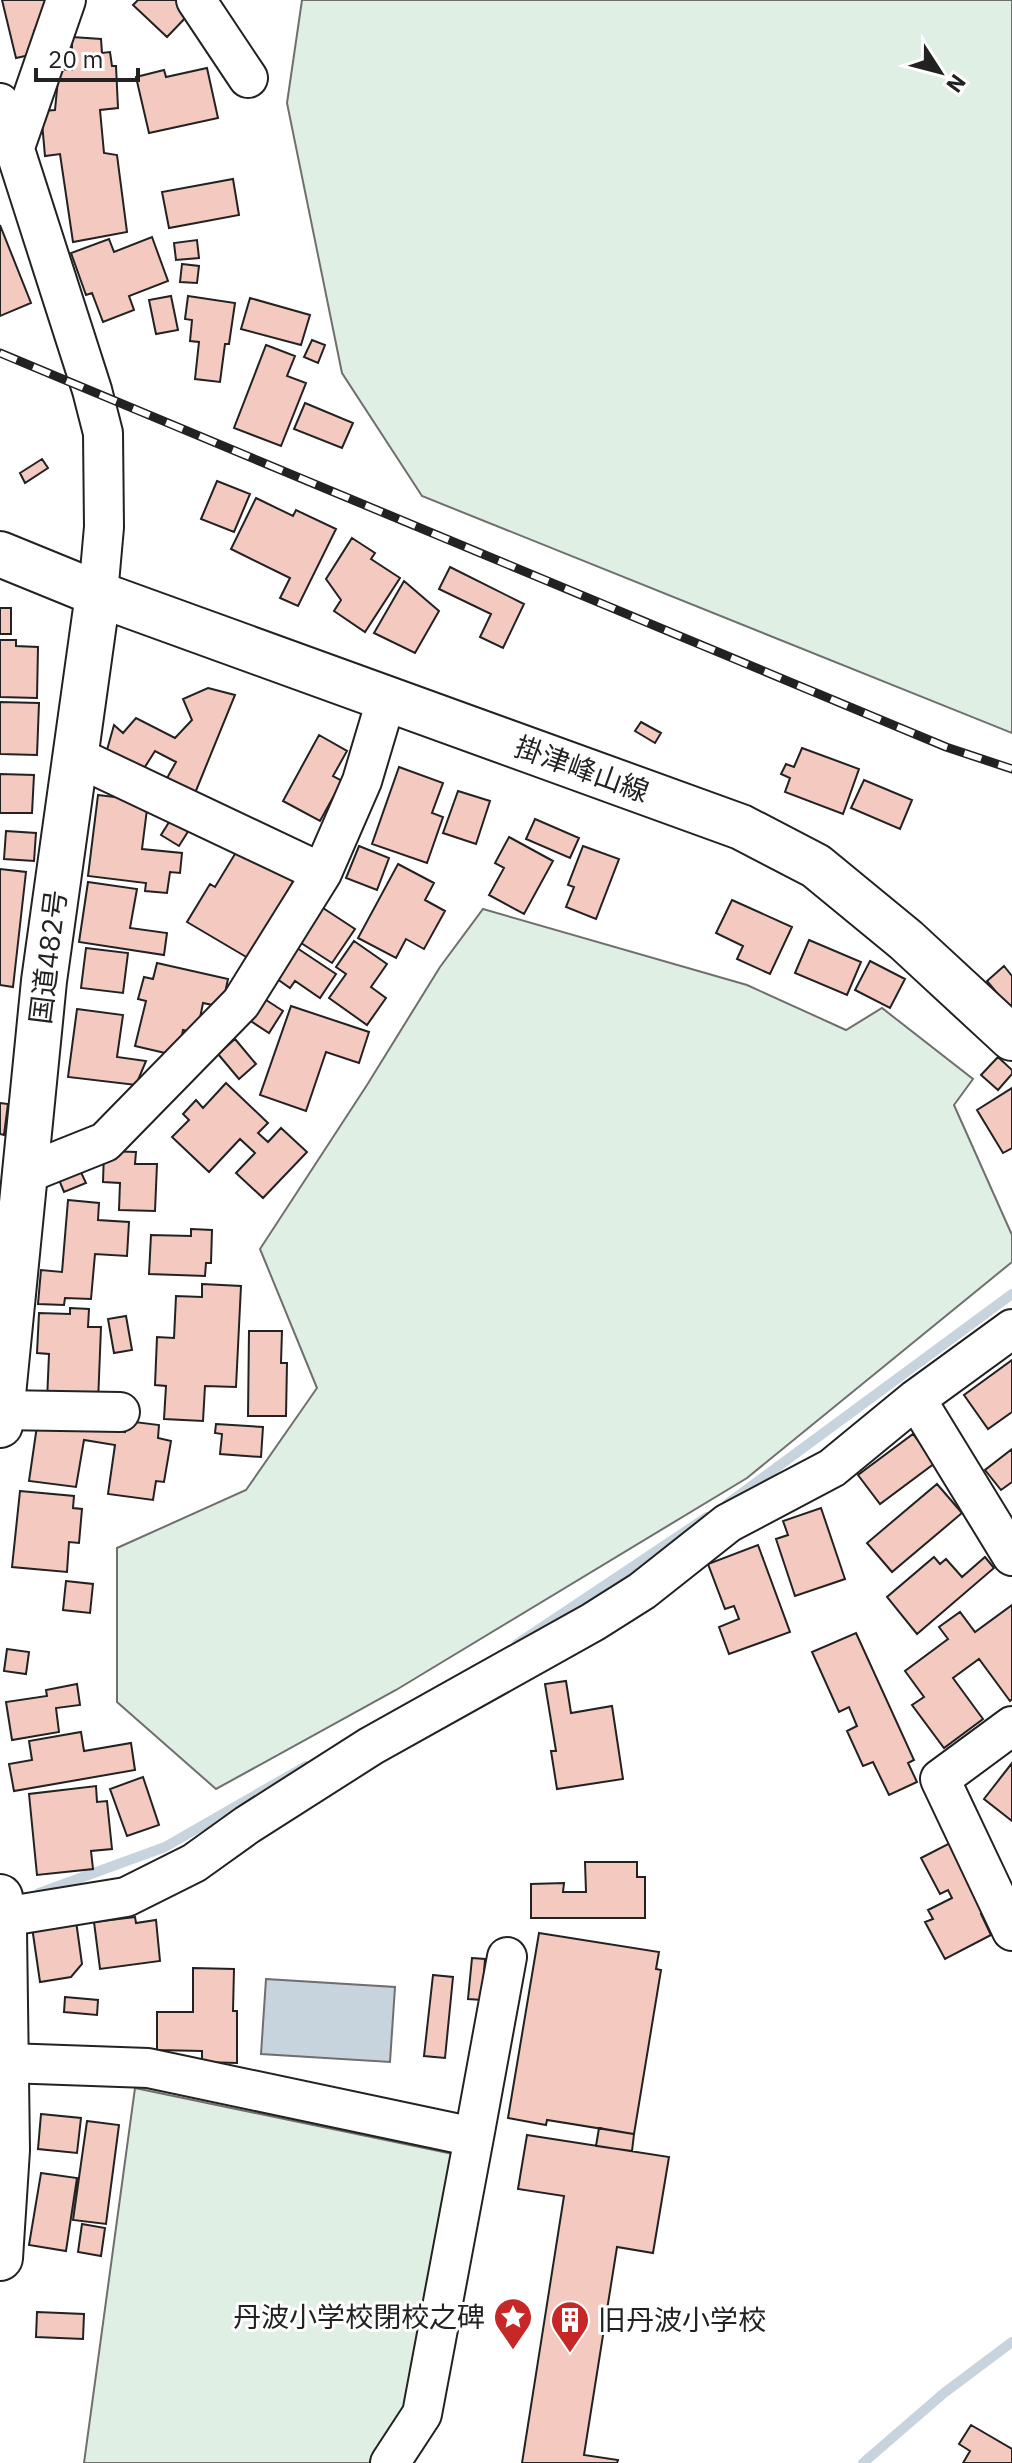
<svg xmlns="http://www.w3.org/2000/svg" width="1012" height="2463" viewBox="0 0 1012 2463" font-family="'IBM Plex Sans','Noto Sans JP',sans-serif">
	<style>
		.green { fill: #e0efe3; stroke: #6f6f6f; stroke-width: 2 }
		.water { fill: #c7d3dd; stroke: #6f6f6f; stroke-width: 2 }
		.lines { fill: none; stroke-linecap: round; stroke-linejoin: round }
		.stream { stroke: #c7d3dd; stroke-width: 10 }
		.building { fill: #f3c9c0; stroke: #222; stroke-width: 2 }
		.minor-casing { stroke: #222; stroke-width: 42 }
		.major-casing { stroke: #222; stroke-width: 48 }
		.highway-casing { stroke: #222; stroke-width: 48 }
		.minor { stroke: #fff; stroke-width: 38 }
		.major { stroke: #fff; stroke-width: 44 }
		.highway { stroke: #fff; stroke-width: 44 }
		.rail-casing { stroke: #222; stroke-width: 9 }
		.rail { stroke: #fff; stroke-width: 6; stroke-dasharray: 18; stroke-linecap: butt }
		.labels { text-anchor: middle; stroke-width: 6; stroke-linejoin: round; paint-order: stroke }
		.street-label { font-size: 28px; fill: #222; stroke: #fff }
		.poi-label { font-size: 28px; fill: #222; stroke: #fff; text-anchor: end }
	</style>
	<rect width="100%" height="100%" fill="#fff"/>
	<path class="green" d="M302 0H1012V733L422 496 342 373 287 103Z
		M483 909 747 985 846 1030 882 1008 973 1079 954 1105 1012 1235V1262L747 1478 396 1690 216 1789 117 1702V1548L246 1490 317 1388 260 1249 367 1085 440 967Z
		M135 2088 453 2154 404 2407 369 2463H84Z"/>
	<path class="water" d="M266 1979 395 1987 390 2062 261 2054Z"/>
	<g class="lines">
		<path class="stream" d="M727 1504 1012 1294
			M517 1644 707 1517
			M39 1893 165 1847 306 1766
			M863 2463 944 2393 1012 2342"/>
	</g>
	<path class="building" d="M2 0H47L50 12 41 15 44 28 34 31 39 53 16 58Z
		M138 0H177L190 13 167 37 133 5Z
		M72 37 101 39 102 53 110 52 112 66H116L118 108 100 110 104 153 117 155 127 232 73 242 60 154 45 156 41 111 55 110 59 69 72 70Z
		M207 68 218 118 149 133 136 77 164 70 166 77Z
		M233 179 239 215 169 228 162 192Z
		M0 225 31 303 0 316Z
		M152 237 168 281 129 296 134 310 103 322 92 293 86 295 71 253 109 239 114 252Z
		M197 240 199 258 176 260 174 243Z
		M182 264 199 266 197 283 180 282Z
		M171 296 178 330 156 334 149 300Z
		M188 296 235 303 229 344H225L220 382 195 379 199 342 190 341 192 320 185 319Z
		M250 298 310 315 301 345 241 329Z
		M312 340 325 345 318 363 304 357Z
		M266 345 295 356 287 376 306 383 281 446 234 428Z
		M305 403 353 423 342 448 294 429Z
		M42 459 48 468 25 483 20 473Z
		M217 481 250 494 234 532 201 519Z
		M256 498 293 516 296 510 336 529 298 606 280 598 290 578 231 549Z
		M352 538 375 553 371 559 400 578 365 632 334 611 341 600 326 579Z
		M450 567 524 604 503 648 480 637 491 614 439 589Z
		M404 581 439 611 415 653 374 633Z
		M0 608H11V634H0Z
		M0 640H16V646L38 647 37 698 0 697Z
		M208 688 235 695 191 803 162 787 176 762 155 751 143 770 105 757 114 725 123 733 136 718 175 738 192 720 183 699Z
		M0 702 39 703 37 755 0 754Z
		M641 722 661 733 655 743 635 731Z
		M319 735 347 751 333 776 342 781 320 821 283 801Z
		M802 748 859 769 843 814 785 792 790 778 781 774 786 764 794 767Z
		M399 767 443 783 432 813 443 817 427 863 372 844Z
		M0 774 34 775 32 813H0Z
		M864 780 912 800 900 829 851 808Z
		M458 791 490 801 476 844 443 833Z
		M98 795 148 801 142 849 182 853 180 873 170 872 167 893 145 891 146 883 88 876Z
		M176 811 194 822 179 846 161 835Z
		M535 819 579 838 570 858 526 839Z
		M6 831 36 833 34 861 4 859Z
		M509 837 553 861 524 914 489 895 504 868 495 863Z
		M241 844 296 877 248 958 187 922 210 884 215 887Z
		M359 846 389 858 377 890 346 878Z
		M583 846 619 859 596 919 566 907 574 887 568 885Z
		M398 864 434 883 425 900 445 911 424 949 406 939 396 958 358 938Z
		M0 869 26 872 13 987 0 985Z
		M88 882 137 889 130 928 167 933 164 955 79 942Z
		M732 900 792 927 770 974 737 959 743 946 716 933Z
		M320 906 355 929 332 963 298 941Z
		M809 940 861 962 847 995 795 973Z
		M354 941 387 964 371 987 386 998 367 1025 329 998 346 974 336 967Z
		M294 946 336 974 320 998 295 981 290 988 273 976Z
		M86 948 128 953 123 993 81 988Z
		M870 961 905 979 890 1008 855 990Z
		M157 963 228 979 222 1007 203 1003 197 1033 183 1030 178 1056 135 1046 146 1001 138 999 144 977 153 979Z
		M1004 966 1012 976V1011L987 981Z
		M260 996 283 1011 269 1033 246 1018Z
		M291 1006 369 1032 359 1063 326 1052 306 1111 260 1095Z
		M77 1009 123 1015 117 1057 146 1061 136 1085 68 1077Z
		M235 1039 256 1064 239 1079 218 1054Z
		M998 1057 1012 1070V1074L998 1090 981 1075Z
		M226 1083 268 1123 258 1133 268 1142 281 1128 307 1152 263 1198 236 1173 255 1153 240 1139 209 1172 172 1137 189 1120 183 1114 196 1100 203 1108Z
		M1012 1088V1148L1003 1153 977 1110Z
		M0 1103 8 1104 4 1135 0 1134Z
		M104 1151 136 1152 135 1164H157L155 1211 119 1210 120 1183 103 1182Z
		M78 1166 86 1183 64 1192 57 1175Z
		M68 1200 99 1203 98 1220 129 1222 127 1256 95 1254 91 1299 65 1298 64 1305 38 1304 41 1270 62 1272Z
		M191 1229 212 1230 211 1263H206L205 1276 149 1274 151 1235 191 1236Z
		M202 1284 241 1286 236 1387 205 1386 203 1421 164 1419 166 1386 155 1385 157 1337 174 1338 176 1296 202 1297Z
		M70 1308 89 1309 88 1327H101L98 1403 47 1401 49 1354 37 1353 39 1313 70 1314Z
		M126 1316 132 1350 114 1353 108 1319Z
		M249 1331H282L281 1363H287L286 1416H248Z
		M1012 1360V1412L988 1429 964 1395Z
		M38 1419 125 1432 127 1421 159 1425 158 1438 171 1441 164 1482 156 1481 153 1500 108 1494 115 1445 84 1440 76 1487 29 1481Z
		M216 1424 263 1427 261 1457 220 1454 222 1434 215 1433Z
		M913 1434 935 1463 880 1504 858 1475Z
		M1012 1449V1482L1001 1490 985 1470Z
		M937 1484 962 1513 892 1572 867 1543Z
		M20 1491 74 1496 73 1508 82 1509 79 1543 69 1542 67 1572 12 1567Z
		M821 1508 845 1579 795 1596 776 1539 788 1535 783 1521Z
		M758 1545 790 1632 729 1654 719 1627 739 1619 734 1606 725 1609 708 1564Z
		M934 1557 940 1564 946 1559 962 1577 985 1557 994 1568 917 1634 887 1597Z
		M66 1581 93 1584 90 1613 63 1610Z
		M1012 1605V1699L1010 1701 979 1659 953 1678 983 1719 944 1748 912 1705 924 1697 905 1671 948 1639 939 1627 960 1612 975 1632Z
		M856 1633 914 1760 908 1763 917 1782 889 1795 873 1762 863 1766 847 1731 857 1726 849 1707 839 1712 812 1652Z
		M7 1649 29 1652 26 1674 4 1671Z
		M566 1681 571 1713 612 1706 623 1779 557 1789 551 1751H556L545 1684Z
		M77 1684 80 1705 56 1708 59 1732 12 1740 6 1702 47 1696 46 1690Z
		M81 1732 84 1751 131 1743 135 1770 14 1791 9 1764 32 1760 29 1741Z
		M1012 1763V1821L984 1799Z
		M143 1777 159 1825 127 1836 110 1789Z
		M96 1786 97 1802 107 1801 112 1849 91 1851 93 1869 37 1875 29 1794Z
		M952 1842 971 1879 967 1881 983 1913 981 1914 991 1935 945 1959 925 1922 933 1919 928 1910 952 1898 948 1890 940 1894 921 1858Z
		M585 1862H637V1877H645V1918H531V1884L564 1883 563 1892H586Z
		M135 1917 136 1923 156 1920 160 1961 100 1969 94 1922Z
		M76 1921 82 1964 71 1977 40 1982 32 1927Z
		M539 1933 659 1952 656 1969 661 1970 634 2134 547 2120 546 2125 508 2118Z
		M472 1958 485 1959 482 2000 468 1999Z
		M193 1968 234 1969 233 2011H237V2063L202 2062V2051L157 2050V2012H193Z
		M433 1975 453 1977 445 2058 424 2056Z
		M65 1997 98 2000 97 2015 64 2012Z
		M41 2114 81 2118 77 2153 38 2149Z
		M87 2121 119 2125 106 2224 73 2220Z
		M599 2128 634 2134 632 2151 596 2146Z
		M527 2135 669 2157 653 2253 617 2247 584 2455 618 2460 617 2463H522L564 2196 518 2189Z
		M41 2173 77 2178 66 2251 29 2245Z
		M82 2224 105 2228 101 2256 78 2252Z
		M37 2312 84 2314 83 2339 36 2337Z
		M971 2425 1012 2449V2463H963L970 2451 959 2444Z"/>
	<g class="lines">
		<g class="minor-casing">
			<path id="minor" d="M196 0 248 78
				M0 103 92 390 103 433 104 527 98 594
				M14 150 66 0
				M75 756 322 873
				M25 1174 105 1142 241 1003 322 873 362 781 387 697
				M916 1399 1012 1556
				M1 1410 120 1412
				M1012 1726 940 1779 1012 1931
				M3 1917 126 1897 194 1863 247 1825 371 1746 593 1622 642 1591 728 1523 832 1468 916 1399 1012 1329
				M7 2063 148 2068 474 2137 422 2414 390 2463
				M474 2137 507 1957"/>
		</g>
		<g class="major-casing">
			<path id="major" d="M98 594 741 827 816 866 906 940 1012 1038"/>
		</g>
		<g class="highway-casing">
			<path id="highway" d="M0 554 98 594 44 981 0 1425
				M0 1897 4 1930 7 2150 0 2258"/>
		</g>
		<use href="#minor" class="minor"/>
		<use href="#major" class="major"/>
		<use href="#highway" class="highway"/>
		<g class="rail-casing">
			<path id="rail" d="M0 353 946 747 1012 769"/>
		</g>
		<use href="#rail" class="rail"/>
	</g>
	<defs>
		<g id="sight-pin" transform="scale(2)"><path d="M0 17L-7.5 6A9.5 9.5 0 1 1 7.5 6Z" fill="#c62828" stroke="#fff"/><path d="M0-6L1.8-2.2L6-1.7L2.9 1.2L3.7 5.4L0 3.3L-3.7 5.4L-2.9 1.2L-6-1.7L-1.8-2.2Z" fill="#fff"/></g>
		<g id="building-pin" transform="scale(2)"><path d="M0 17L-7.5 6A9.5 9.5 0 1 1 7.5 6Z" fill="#c62828" stroke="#fff"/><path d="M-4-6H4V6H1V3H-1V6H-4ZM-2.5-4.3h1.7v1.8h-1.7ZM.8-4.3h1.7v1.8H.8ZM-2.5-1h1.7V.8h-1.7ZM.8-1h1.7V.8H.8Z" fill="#fff"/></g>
	</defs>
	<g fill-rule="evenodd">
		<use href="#sight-pin" x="513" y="2317"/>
		<use href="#building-pin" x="570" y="2320"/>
	</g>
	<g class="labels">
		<g class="street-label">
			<text transform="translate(582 769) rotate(20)" y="10">掛津峰山線</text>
			<text transform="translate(48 957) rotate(-83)" y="10">国道482号</text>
		</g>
		<g class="poi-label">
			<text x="485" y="2327">丹波小学校閉校之碑</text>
			<text x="598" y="2330" text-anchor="start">旧丹波小学校</text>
		</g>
	</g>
	<g transform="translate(940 72) rotate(126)" stroke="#ffffff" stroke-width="6" paint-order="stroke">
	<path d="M0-6L14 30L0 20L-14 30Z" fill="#222222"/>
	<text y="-12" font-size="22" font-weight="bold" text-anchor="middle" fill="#222222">N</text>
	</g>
	<path d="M36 68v12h102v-12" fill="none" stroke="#222222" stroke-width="4"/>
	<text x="48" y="68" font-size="24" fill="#222222" stroke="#ffffff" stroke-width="6" paint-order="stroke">20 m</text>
</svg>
